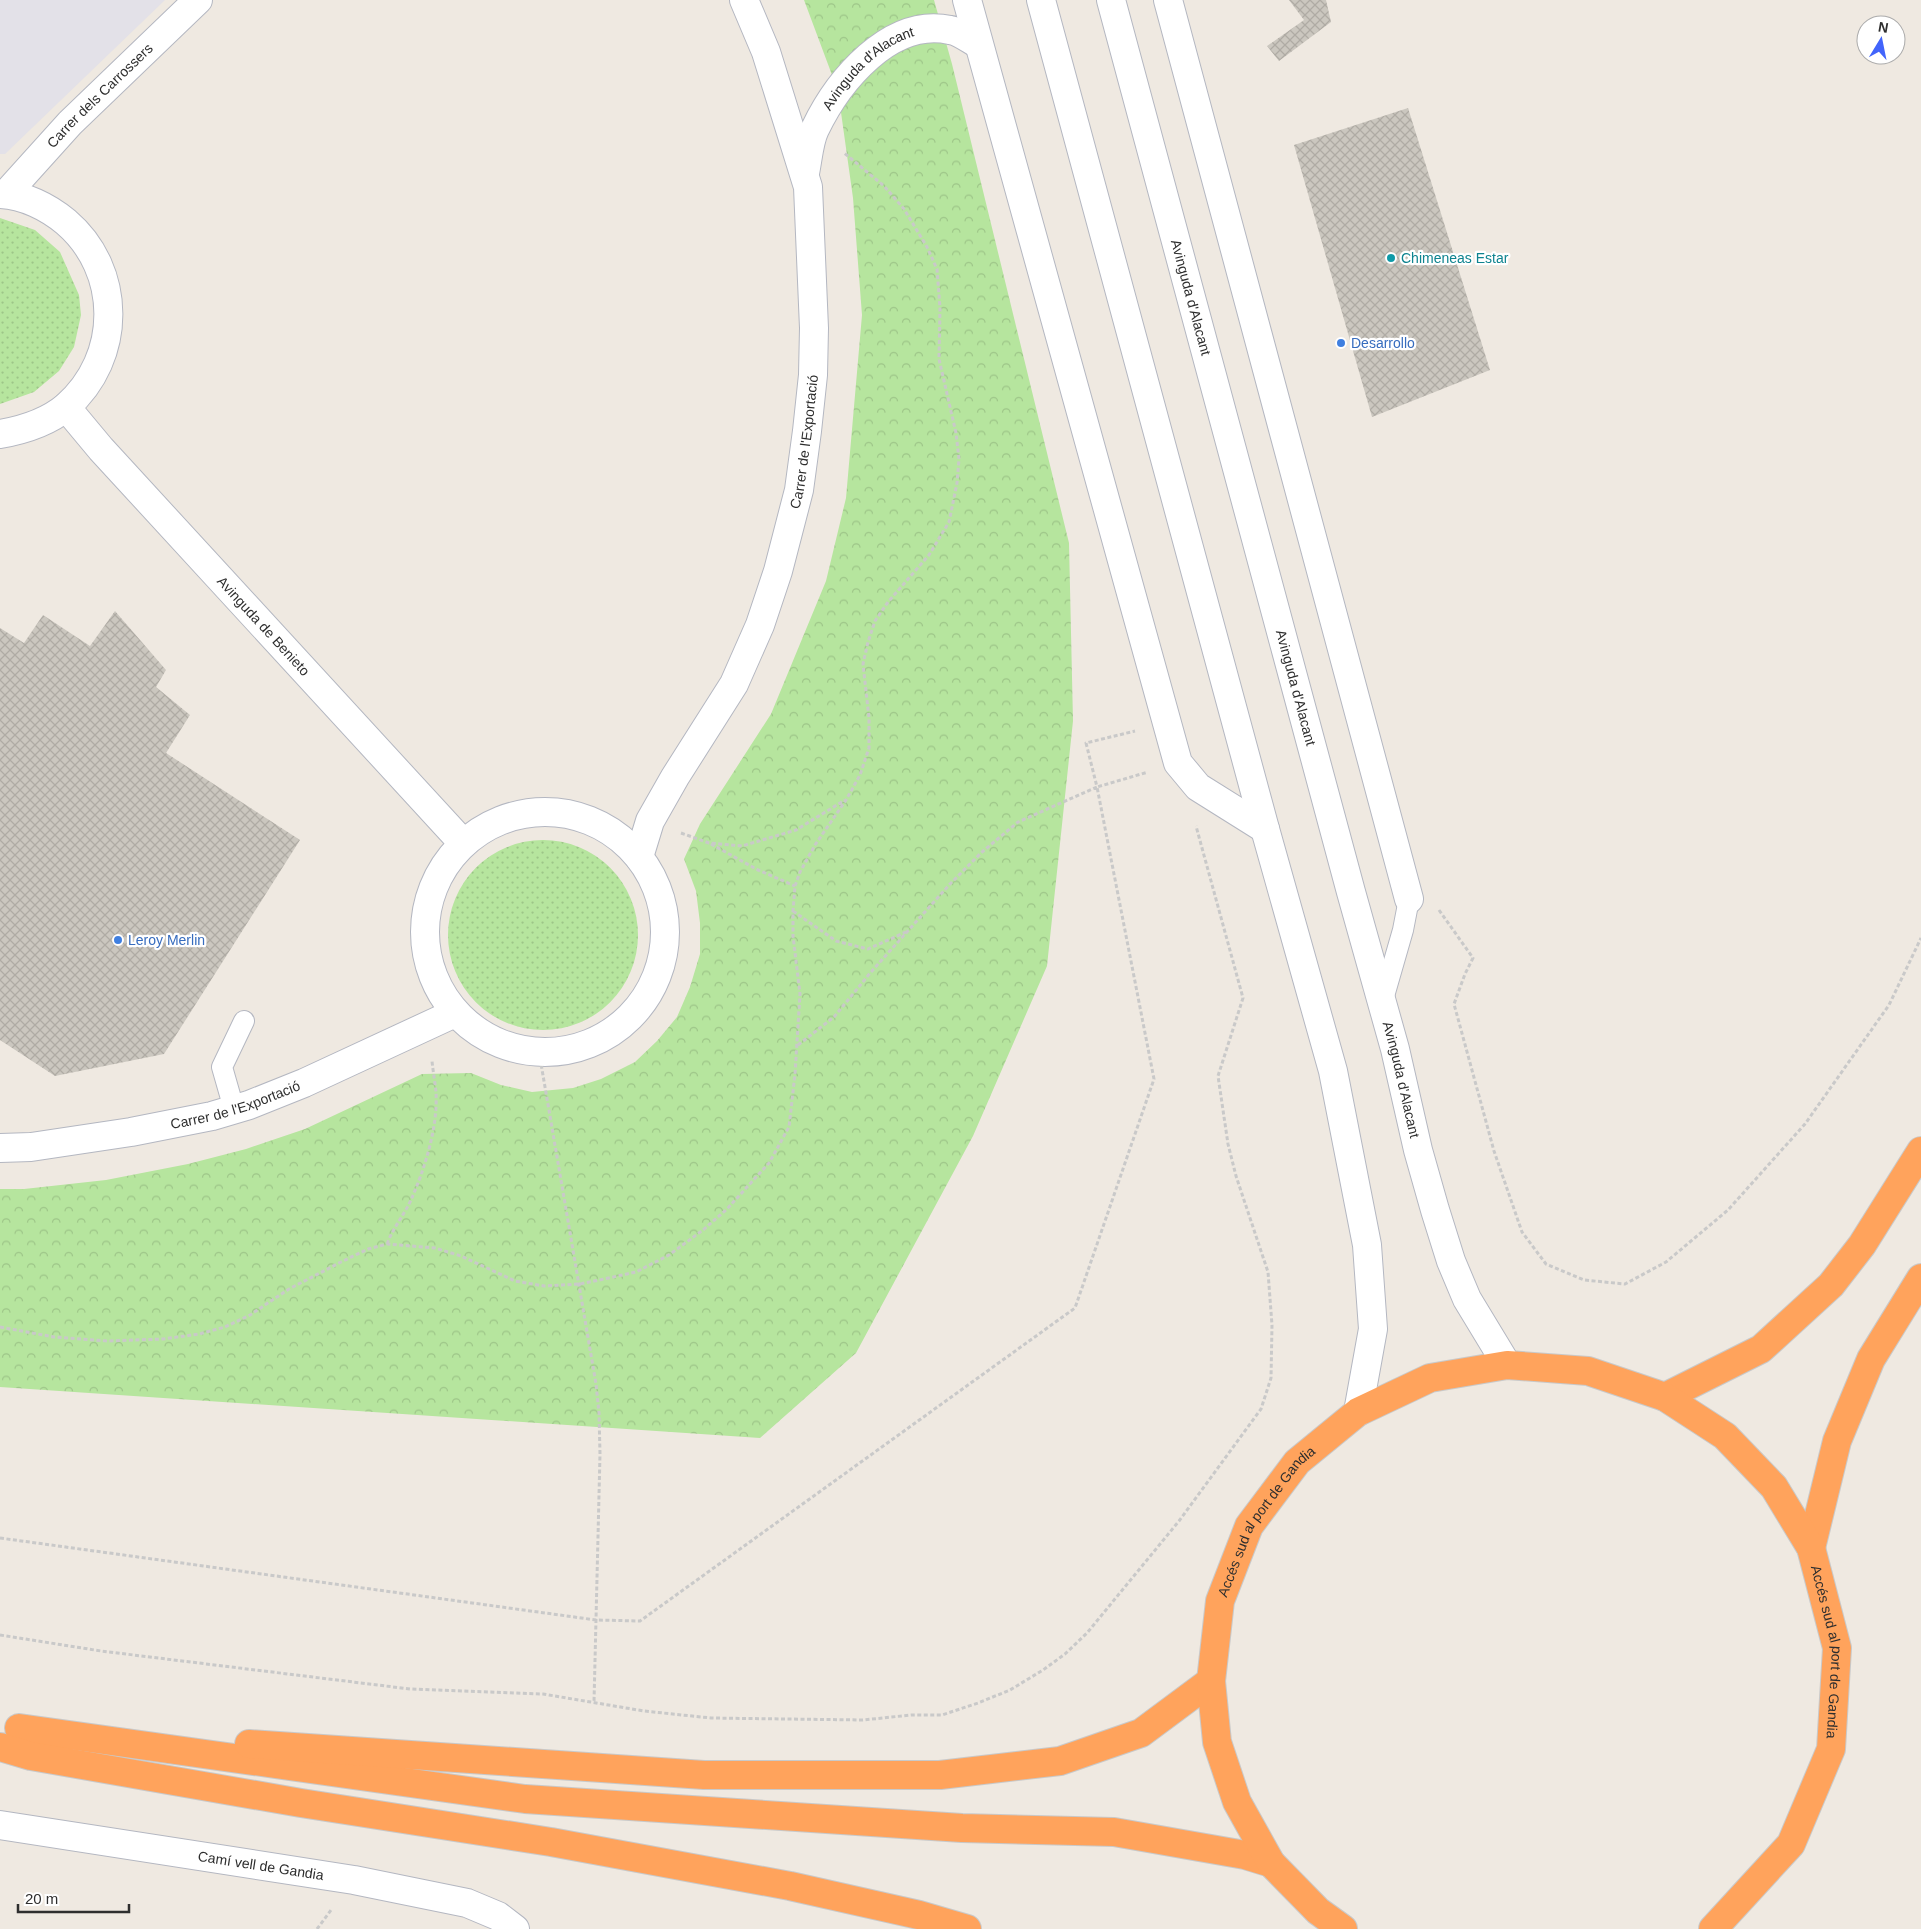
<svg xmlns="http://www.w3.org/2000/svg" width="1921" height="1929" viewBox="0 0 1921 1929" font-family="Arial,sans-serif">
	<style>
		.industrial { fill: #e3e1e8 }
		.grass { fill: url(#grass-dots) }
		.park { fill: url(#park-crowns) }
		.building { fill: url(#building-cross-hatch) }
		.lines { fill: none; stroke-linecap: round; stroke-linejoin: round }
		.lane-casing { stroke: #b4b7c1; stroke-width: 22 }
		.street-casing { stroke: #b4b7c1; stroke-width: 30 }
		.secondary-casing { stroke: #b4b7c1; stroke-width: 30 }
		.highway-casing { stroke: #c9c9c9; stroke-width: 30 }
		.path { stroke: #c9c9c9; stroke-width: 3; stroke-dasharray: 4 2.5; stroke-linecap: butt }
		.lane { stroke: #fff; stroke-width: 20 }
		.street { stroke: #fff; stroke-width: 28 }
		.secondary { stroke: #fff; stroke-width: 28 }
		.highway { stroke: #ffa35c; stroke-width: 28 }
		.culture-dot { fill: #0f9aa8; stroke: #fff; stroke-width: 2 }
		.shop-dot { fill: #3f7fe0; stroke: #fff; stroke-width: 2 }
		.labels { text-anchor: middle; stroke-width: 4.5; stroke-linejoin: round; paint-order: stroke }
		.street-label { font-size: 14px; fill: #2e2e2e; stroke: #fff }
		.culture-label { font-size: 14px; fill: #0d838f; stroke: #fff; text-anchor: start }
		.shop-label { font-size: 14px; fill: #366cbe; stroke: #fff; text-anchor: start }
	</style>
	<defs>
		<pattern id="grass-dots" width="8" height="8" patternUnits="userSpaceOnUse" patternTransform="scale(1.25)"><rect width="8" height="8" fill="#b6e59e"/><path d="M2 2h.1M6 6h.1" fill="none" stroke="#9dc588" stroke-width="1.8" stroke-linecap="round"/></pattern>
		<pattern id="park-crowns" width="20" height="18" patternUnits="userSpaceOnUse" patternTransform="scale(1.25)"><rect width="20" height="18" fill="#b6e59e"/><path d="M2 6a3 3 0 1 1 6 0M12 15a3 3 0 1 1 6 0" fill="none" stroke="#9dc588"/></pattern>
		<pattern id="building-cross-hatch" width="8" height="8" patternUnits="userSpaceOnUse" patternTransform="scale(1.25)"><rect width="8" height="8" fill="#cbc7bf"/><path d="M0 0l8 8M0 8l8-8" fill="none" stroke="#afaba4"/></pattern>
	</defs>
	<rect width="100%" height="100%" fill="#efe9e1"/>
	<path class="industrial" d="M0 0H165L5 154H0Z"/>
	<path class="grass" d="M0 218 35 230 60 252 79 295 81 315 74 347 59 371 34 392 0 404Z
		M448 935a95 95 0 1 1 190 0a95 95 0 1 1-190 0Z"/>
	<path class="park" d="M804 0H934L952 64 1069 543 1073 721 1047 966 973 1136 856 1353 760 1438 0 1387V1189H24L106 1180 188 1164 246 1149 305 1129 422 1074 471 1073 501 1085 532 1092 573 1088 601 1079 635 1062 657 1041 677 1017 690 987 700 954V923L696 891 684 859 700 824 771 714 826 581 846 498 862 315 853 198 838 91Z"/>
	<path class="building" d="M1289 0H1326L1331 22 1279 61 1267 46 1304 20Z
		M1408 108 1490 370 1372 417 1294 145Z
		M115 611 166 670 156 687 190 715 166 753 300 840 164 1054 55 1076 0 1040V628L24 643 43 615 90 646Z"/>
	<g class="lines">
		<g class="lane-casing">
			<path id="lane" d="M1382 1003 1403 930 1409 899
				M234 1109 222 1067 244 1021"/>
		</g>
		<g class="street-casing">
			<g id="street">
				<path d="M967 0 1178 763 1198 787 1265 829"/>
				<path d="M1168 0 1409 899"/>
				<path id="s1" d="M805 173C808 159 809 141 815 129 838 81 890 17 950 30 959 31 969 39 978 44"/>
				<path d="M0 194C24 195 48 207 66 222 122 270 123 357 66 407 48 422 23 430 0 434"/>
				<path id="s2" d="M6 194 70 123 198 0"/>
				<path id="s3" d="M66 407 101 449 463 843"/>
				<circle cx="545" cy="932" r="120"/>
				<path id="s4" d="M639 857 650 821 675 777 734 684 760 625 778 571 799 490 807 431 813 375 814 328 808 187 766 52 744 0"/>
				<path id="s5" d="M0 1148 31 1147 131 1132 212 1116 249 1105 304 1083 455 1013"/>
				<path id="s6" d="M0 1825 354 1880 467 1903 498 1916 515 1929"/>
			</g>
		</g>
		<g class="secondary-casing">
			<g id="secondary">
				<path d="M1041 0 1265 829 1333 1071 1367 1245 1373 1329 1358 1412"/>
				<path id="s7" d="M1111 0 1351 892 1395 1049 1418 1150 1435 1210 1451 1261 1467 1299 1507 1365"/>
			</g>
		</g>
		<g class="highway-casing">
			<g id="highway">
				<path d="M1665 1397 1761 1349 1831 1285 1862 1245 1921 1151"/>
				<path d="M1811 1548 1837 1441 1871 1359 1921 1278"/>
				<path d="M19 1728 525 1799 962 1828 1114 1832 1245 1855 1271 1863"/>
				<path d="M249 1744 704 1775H940L1060 1761 1141 1733 1211 1681"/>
				<path d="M0 1747 31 1756 301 1803 551 1842 790 1886 919 1915 967 1929"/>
				<path id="s8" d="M1343 1929 1318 1911 1271 1863 1237 1802 1217 1742 1211 1681 1220 1601 1249 1526 1297 1462 1358 1412 1430 1378 1507 1365 1588 1371 1665 1397 1725 1436 1774 1487 1811 1548 1837 1648 1831 1749 1791 1844 1713 1929"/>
			</g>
		</g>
		<path class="path" d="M681 833 709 843 742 846 796 830 845 800
			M711 844 758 870 795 886
			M1439 910 1473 958 1465 974 1454 1004 1494 1151 1522 1232 1546 1264 1584 1280 1625 1284 1666 1262 1728 1210 1805 1124 1889 1005 1921 938
			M793 911 836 941 868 949 906 932
			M798 1045 834 1017 871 972 950 884 982 852 1018 822 1097 787 1086 743 1135 731
			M539 1052 596 1384 599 1413 600 1454 594 1702
			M387 1244C393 1228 404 1215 411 1200 425 1168 438 1127 436 1092 435 1082 433 1071 432 1061
			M0 1327 54 1337 108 1341 163 1339 199 1334 225 1327 250 1315 289 1289 341 1262 368 1249 387 1244 435 1248 461 1256 515 1281 544 1286 580 1284 604 1279 636 1272 669 1255 703 1230 727 1209 769 1163 789 1127 795 1074 800 994 793 936V911L795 886 800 872 815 845 846 800 860 775 869 748V718L863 664 868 642 875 621 888 602 929 555 949 522 957 483 959 459 956 433 939 359 940 308 937 269 927 247 904 209 884 186 843 152
			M0 1538 596 1620 640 1621 1075 1308 1154 1079 1097 787 1148 772
			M0 1635 101 1651 410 1689 543 1694 644 1711 711 1718 863 1720 911 1715H942L978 1703 1010 1690 1043 1670 1065 1654 1087 1633 1179 1521 1261 1409 1271 1378 1272 1325 1268 1272 1236 1176 1228 1144 1218 1076 1243 998 1196 826
			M317 1929 331 1910"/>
		<use href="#lane" class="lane"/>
		<use href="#street" class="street"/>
		<use href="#secondary" class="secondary"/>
		<use href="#highway" class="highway"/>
	</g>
	<circle class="culture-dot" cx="1391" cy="258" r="5"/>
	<g class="shop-dot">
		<circle cx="1341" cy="343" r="5"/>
		<circle cx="118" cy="940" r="5"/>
	</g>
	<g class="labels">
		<g class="street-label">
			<text dy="5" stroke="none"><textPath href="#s1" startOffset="128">Avinguda d'Alacant</textPath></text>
			<text dy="5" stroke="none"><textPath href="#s2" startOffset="136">Carrer dels Carrossers</textPath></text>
			<text dy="5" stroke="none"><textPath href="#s7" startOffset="308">Avinguda d'Alacant</textPath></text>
			<text dy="5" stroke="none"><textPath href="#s4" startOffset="452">Carrer de l'Exportació</textPath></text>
			<text dy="5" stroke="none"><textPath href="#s3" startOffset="295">Avinguda de Benieto</textPath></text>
			<text dy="5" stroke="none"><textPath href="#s7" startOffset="712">Avinguda d'Alacant</textPath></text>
			<text dy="5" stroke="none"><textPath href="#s7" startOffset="1118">Avinguda d'Alacant</textPath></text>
			<text dy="5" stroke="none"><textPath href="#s5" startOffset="240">Carrer de l'Exportació</textPath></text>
			<text dy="5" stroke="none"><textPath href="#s8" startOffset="466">Accés sud al port de Gandia</textPath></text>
			<text dy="5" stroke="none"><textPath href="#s8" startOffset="1252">Accés sud al port de Gandia</textPath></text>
			<text dy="5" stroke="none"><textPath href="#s6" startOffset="264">Camí vell de Gandia</textPath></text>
		</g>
		<g class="culture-label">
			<text x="1401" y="263">Chimeneas Estar</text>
		</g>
		<g class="shop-label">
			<text x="1351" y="348">Desarrollo</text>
			<text x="128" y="945">Leroy Merlin</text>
		</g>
	</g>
	<g transform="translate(1881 40) rotate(10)"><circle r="24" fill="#ffffff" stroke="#ababab"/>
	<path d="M0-4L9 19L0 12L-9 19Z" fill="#4264fb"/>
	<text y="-8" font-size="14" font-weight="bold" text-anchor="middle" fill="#2e2e2e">N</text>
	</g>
	<path d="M18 1904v8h111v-8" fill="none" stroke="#2e2e2e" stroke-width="2.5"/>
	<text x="25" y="1904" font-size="15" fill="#2e2e2e" stroke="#ffffff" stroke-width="4" paint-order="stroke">20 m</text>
</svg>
